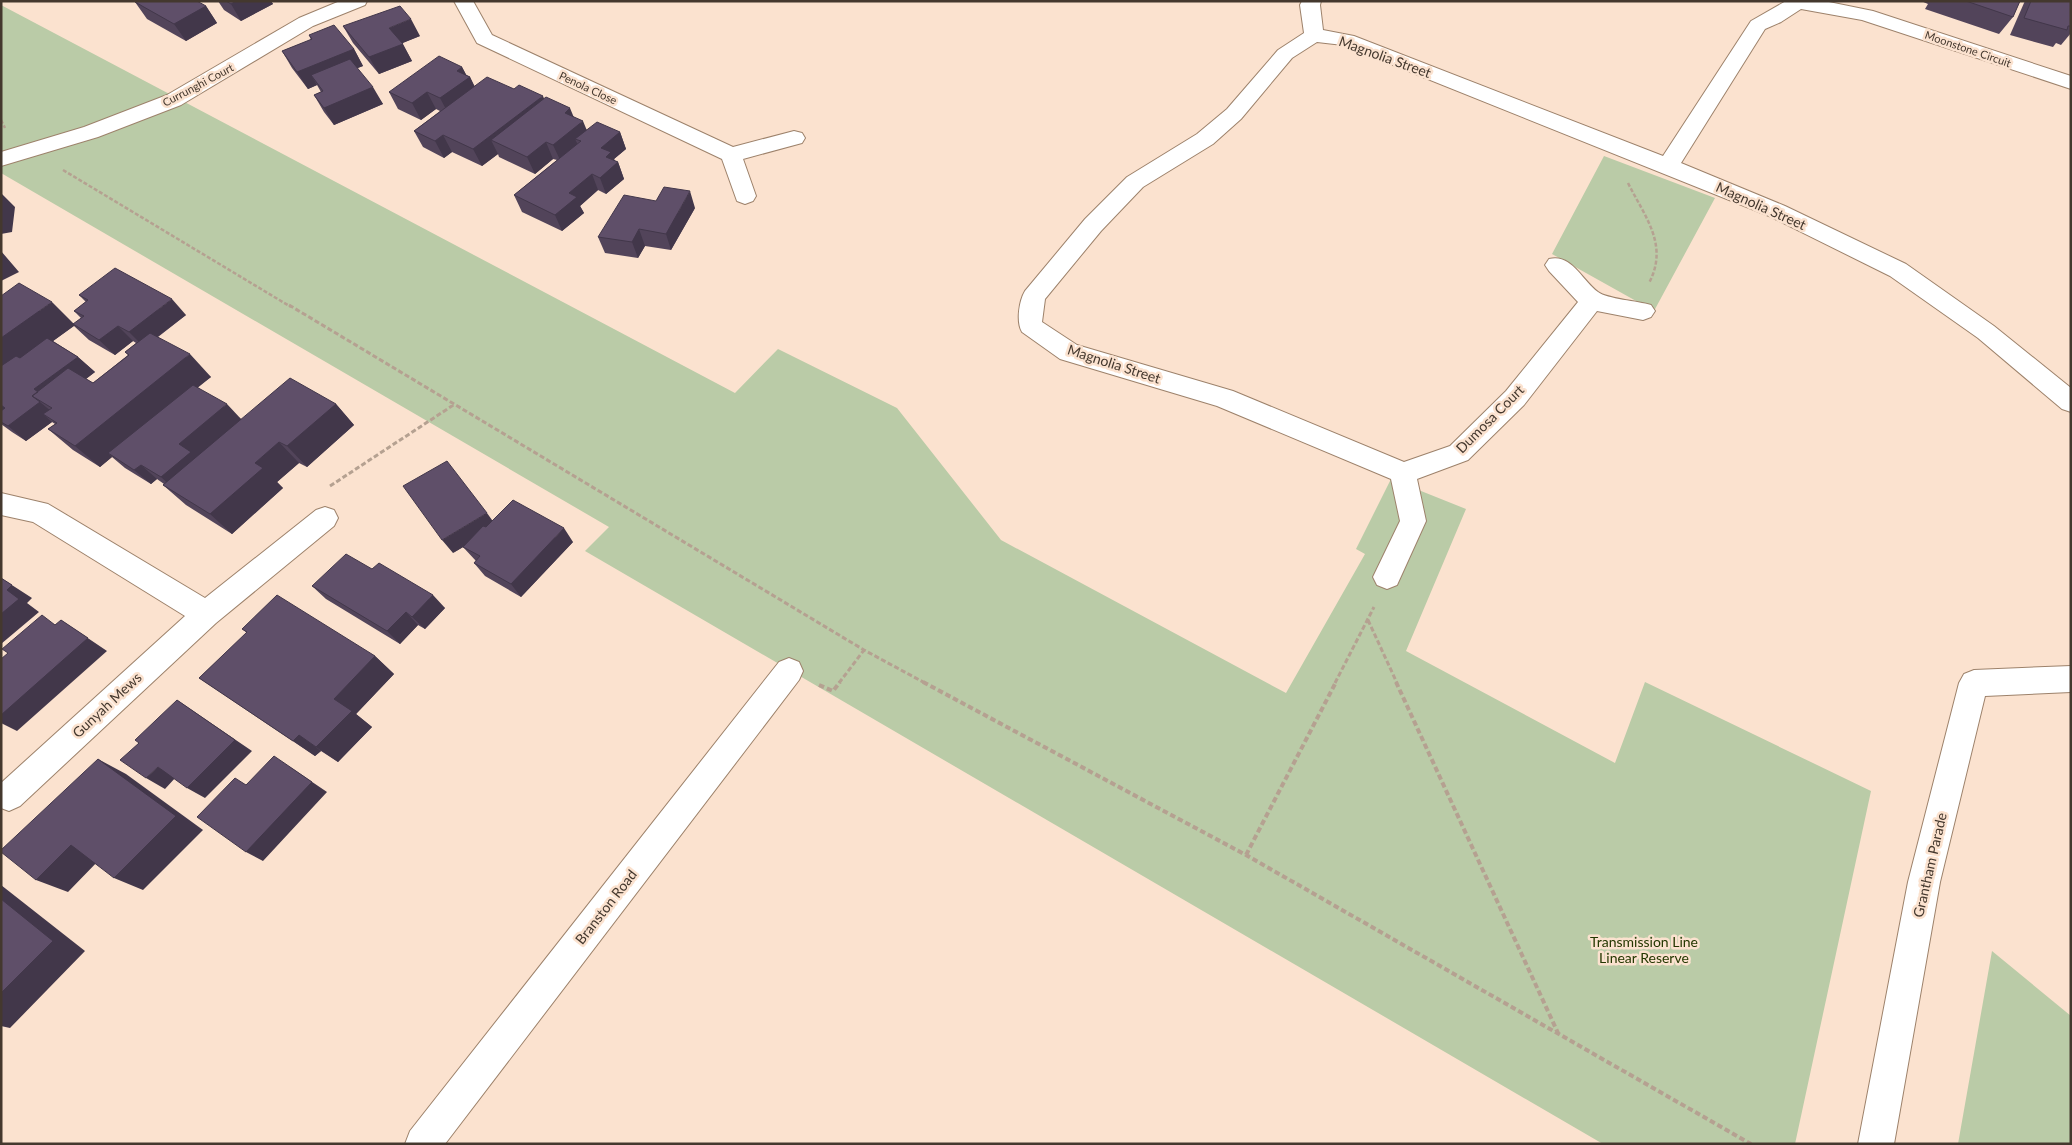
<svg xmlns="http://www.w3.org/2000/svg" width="2072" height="1145" viewBox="0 0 2072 1145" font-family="Lato,sans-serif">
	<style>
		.green { fill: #bacba7 }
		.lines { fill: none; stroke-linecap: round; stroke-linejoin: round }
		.minor-casing { stroke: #9d826b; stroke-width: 2 }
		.path-far2 { stroke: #b5a191; stroke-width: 2.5; stroke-dasharray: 4 2; stroke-linecap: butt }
		.path-far1 { stroke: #b5a191; stroke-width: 3; stroke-dasharray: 5 2.5; stroke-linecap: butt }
		.path { stroke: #b5a191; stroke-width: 4; stroke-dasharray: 5.5 3; stroke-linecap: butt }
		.minor { fill: #fff; fill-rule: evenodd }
		.wall { fill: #52445a; fill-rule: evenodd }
		.shaded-wall { fill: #42374a }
		.building { fill: #5f4f69; stroke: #42374a }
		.labels { text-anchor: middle; stroke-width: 5; stroke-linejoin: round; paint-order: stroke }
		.far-street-label { font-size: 11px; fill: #44382e; stroke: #fbe2cf }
		.street-label { font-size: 14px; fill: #44382e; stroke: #fbe2cf }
		.park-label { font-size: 14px; fill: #243701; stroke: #fbe2cf }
	</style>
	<rect width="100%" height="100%" fill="#fbe2cf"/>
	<path class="green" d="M1 5 735 393 778 349 897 408 1001 540 1286 693 1365 554 1356 549 1391 479 1466 509 1406 651 1615 763 1645 682 1871 791 1795 1144H1603L585 551 609 527 1 173Z
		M1604 156 1715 198 1654 311 1552 254Z
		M1992 951 2071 1016V1144H1958Z"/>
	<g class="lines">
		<g class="minor-casing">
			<path id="minor" d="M340 1H367L365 5 313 26 181 105 98 137 1 166V152L84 127 167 95 299 18Z
				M454 1H473L492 35 733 147 794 131 802 133 805 138 802 143 743 159 756 196 753 201 745 204 737 201 722 159 477 43Z
				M1302 1H1321L1320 5 1323 30 1354 36 1663 156 1751 21 1786 1H1824L1873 11 2071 76V89L1862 20 1801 9 1781 22 1765 29 1681 163 1785 206 1906 264 1994 326 2071 388V412L2062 409 1978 338 1890 276 1769 216 1343 45 1317 42 1292 58 1241 119 1213 144 1143 187 1101 231 1045 299 1042 322 1077 345 1233 391 1404 462 1450 446 1506 391 1578 302 1549 271 1545 265 1549 259C1571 253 1582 280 1598 292 1607 299 1638 301 1651 305L1655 311 1651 317 1643 320 1597 311 1524 405 1468 460 1417 479 1426 521 1397 585 1387 589 1377 585 1373 577 1400 521 1391 479 1217 406 1060 359 1022 332C1016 322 1019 301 1025 291L1085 219 1127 177 1197 134 1227 109 1278 50 1304 33 1300 5Z
				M1 493 48 504 205 598 316 510 325 507 334 510 338 518 334 526 216 623 20 806 9 811 1 808V783L185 616 33 522 1 515Z
				M789 658 799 662 803 671 799 680 445 1144H405L410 1131 779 662Z
				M2071 666V692L1985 696 1940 882 1894 1144H1858L1908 882 1959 683 1964 674 1974 670Z"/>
		</g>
		<path class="path-far2" d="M1 120 5 128
			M63 170 291 307
			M1628 183C1645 217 1669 245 1649 283"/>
		<path class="path-far1" d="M289 305 864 650 925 683
			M330 486 455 404
			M1368 620 1397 683
			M839 683 864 650
			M1335 683 1374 607"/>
		<path class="path" d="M923 682 1246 855 1751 1144
			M1396 682 1558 1033
			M819 685 833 691 840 682
			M1246 855 1336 682"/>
		<use href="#minor" class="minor"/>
	</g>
	<path class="wall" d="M218 1H271L273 4 241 21 224 10Z
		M1921 1H2020L2013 17 1999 34 1925 9 1928 4Z
		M2025 1H2071V33L2061 45 2056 43 2053 47 2010 35 2024 3Z
		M135 2 206 6 217 23 186 41 147 19Z
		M343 26 420 36 402 43 412 61 379 74 353 43Z
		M309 35 354 49 363 66 357 68 383 104 334 125 324 112 314 95 321 92 317 85 308 89 292 68 282 51 311 40Z
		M462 67 466 75 470 77 474 86 514 89 544 99 574 117 587 130 620 132 626 149 614 159 615 161 618 162 624 179 606 194 598 190 580 206 584 213 562 231 522 212 514 195 557 160 553 159 535 174 499 157 498 154 482 166 452 152 444 158 423 147 414 131 440 111 436 109 421 120 398 109 389 92Z
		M695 208 671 250 645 246 638 258 605 253 598 237Z
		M79 295 186 315 158 337 211 377 197 387 241 419 336 404 354 425 307 467 299 463 277 482 283 488 232 534 186 505 163 485 164 484 157 479 151 484 125 468 112 457 100 467 73 450 48 429 55 424 52 422 26 441 12 432 1 424V296L74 324 81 318 74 311 86 302ZM74 326 89 340 115 355 133 341 136 343 125 352 128 355 93 383 86 379 95 372 78 357 53 341Z
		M492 521 573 542 521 597 485 576 474 563 476 561 463 547 453 553Z
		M372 569 445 608 425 629 418 625 400 644 326 599 312 586Z
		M242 629 375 656 394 674 356 714 372 727 338 762 321 751 315 756 199 678 247 633Z"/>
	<path class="shaded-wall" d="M236 1H271L273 4 241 21 231 4Z
		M206 6 217 23 186 41 174 24Z
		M411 19 420 36 398 45 389 28Z
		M403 44 412 61 379 74 369 57Z
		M354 49 363 66 318 84 311 75 317 85 308 89 297 72Z
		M462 67 468 78 470 77 478 93 449 115 440 98 457 71Z
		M373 87 383 104 334 125 324 108Z
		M427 92 436 109 421 120 412 103Z
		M543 96 550 113 491 140 498 154 482 166 473 149Z
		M570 108 577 125 565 113Z
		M583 121 590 138 575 139 579 147 561 162 553 145Z
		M620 132 626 149 614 159 616 164 618 162 624 179 606 194 600 178 601 148Z
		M443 135 452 152 444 158 435 141Z
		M546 142 553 159 535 174 527 157Z
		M592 174 598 190 580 206 584 213 562 231 555 215 569 193Z
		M690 191 695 208 671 250 666 234Z
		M1 193 15 207 12 232 1 234Z
		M639 229 645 246 638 258 632 242Z
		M1 251 19 272 1 281Z
		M172 299 186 315 144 347 129 332Z
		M52 302 75 325 1 379V338Z
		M118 326 133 341 115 355 99 340Z
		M190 354 211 377 113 456 108 453 112 457 100 467 75 446Z
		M78 357 95 372 54 403 52 408 34 389Z
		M40 402 58 417 43 414 52 422 26 441 8 426Z
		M227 404 241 419 177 492 161 477 179 444Z
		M336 404 354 425 307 467 287 446Z
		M1 405 17 418 1 419Z
		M279 442 299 463 277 482 283 488 232 534 210 514 255 463Z
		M141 465 157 479 151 484 134 470Z
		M487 513 497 527 453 553 442 540Z
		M564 528 573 542 521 597 511 584Z
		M1 578 32 598 27 603 39 612 1 644V614L7 590Z
		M433 595 445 608 425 629 412 617Z
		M406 612 418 625 400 644 387 631Z
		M61 620 107 651 17 731 1 723V715Z
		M375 656 394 674 356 714 372 727 338 762 316 747 334 699Z
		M177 700 252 751 205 798 187 788Z
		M299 735 321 751 315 756 293 741Z
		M98 759 126 774 203 830 143 890 114 878Z
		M158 767 176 777 165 789 146 778Z
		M290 767 327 792 263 861 246 852Z
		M71 845 101 858 68 892 36 880Z
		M1 885 85 951 10 1028 1 1026Z"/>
	<path class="building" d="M137 1H197L206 6 174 24 135 2Z
		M226 1H236L231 4Z
		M1966 1H2020L2013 17Z
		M2031 1H2071V26H2068L2067 30 2024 18Z
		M400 6 411 19 389 28 403 44 369 57 343 26Z
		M334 25 354 49 297 72 282 51 312 39 309 35Z
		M439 56 462 67 457 71 470 77 440 98 427 92 412 103 389 92Z
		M350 59 373 87 324 108 314 95 323 91 311 75Z
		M487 77 514 89 519 85 543 96 473 149 443 135 435 141 414 131Z
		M546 97 570 108 565 113 583 121 553 145 546 142 527 157 491 140Z
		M597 122 620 132 601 148 611 152 606 157 618 162 600 178 592 174 569 193 577 197 555 215 514 195 581 141 575 139Z
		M664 187 690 191 666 234 639 229 632 242 598 237 624 195 656 201Z
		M115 268 172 299 129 332 118 326 99 340 73 324 84 316 74 311 88 300 79 295Z
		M19 283 52 302 1 338V296Z
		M150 333 190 354 75 446 48 429 57 423 43 414 52 408 32 396 68 368 93 383 129 355 125 352Z
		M47 338 78 357 34 389 38 392 32 396 40 402 8 426 1 422V411L5 408 1 405V366L16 356 20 358Z
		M290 378 336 404 287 446 279 442 255 463 263 468 210 514 163 485Z
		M193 385 227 404 179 444 191 452 161 477 141 465 134 470 108 453Z
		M447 461 487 513 442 540 403 486Z
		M513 500 564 528 511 584 474 563 480 556 463 547 483 526 486 527Z
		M346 554 372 569 379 563 433 595 412 617 406 612 387 631 312 586Z
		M1 578 12 585 7 590 19 599 1 614Z
		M277 595 375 656 334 699 352 711 316 747 299 735 293 741 199 678 247 632 242 629Z
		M42 615 55 625 61 620 88 638 1 715V659L8 653 2 649Z
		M177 700 235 740 187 788 158 767 146 778 120 760 139 743 135 740Z
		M274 756 312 782 246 852 197 817 235 778 246 785Z
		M98 759 176 816 114 878 71 845 36 880 1 852V850Z
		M1 899 53 941 1 993Z"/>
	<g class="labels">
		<g class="far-street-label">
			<text transform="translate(1968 49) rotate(19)" y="4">Moonstone Circuit</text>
			<text transform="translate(198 85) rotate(-28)" y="4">Currunghi Court</text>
			<text transform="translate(588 88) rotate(25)" y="4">Penola Close</text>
		</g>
		<g class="street-label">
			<text transform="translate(1385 57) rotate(20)" y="5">Magnolia Street</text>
			<text transform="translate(1761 206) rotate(24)" y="5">Magnolia Street</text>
			<text transform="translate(1114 364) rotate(18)" y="5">Magnolia Street</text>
			<text transform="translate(1490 419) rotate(-45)" y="5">Dumosa Court</text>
			<text transform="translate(107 705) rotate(-43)" y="5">Gunyah Mews</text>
			<text transform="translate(1930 865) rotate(-77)" y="5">Grantham Parade</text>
			<text transform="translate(606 907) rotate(-52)" y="5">Branston Road</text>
		</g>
		<g class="park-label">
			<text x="1644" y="947">Transmission Line<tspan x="1644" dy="16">Linear Reserve</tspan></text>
		</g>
	</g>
	<rect width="2072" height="1145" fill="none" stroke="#44382e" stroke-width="5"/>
</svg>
